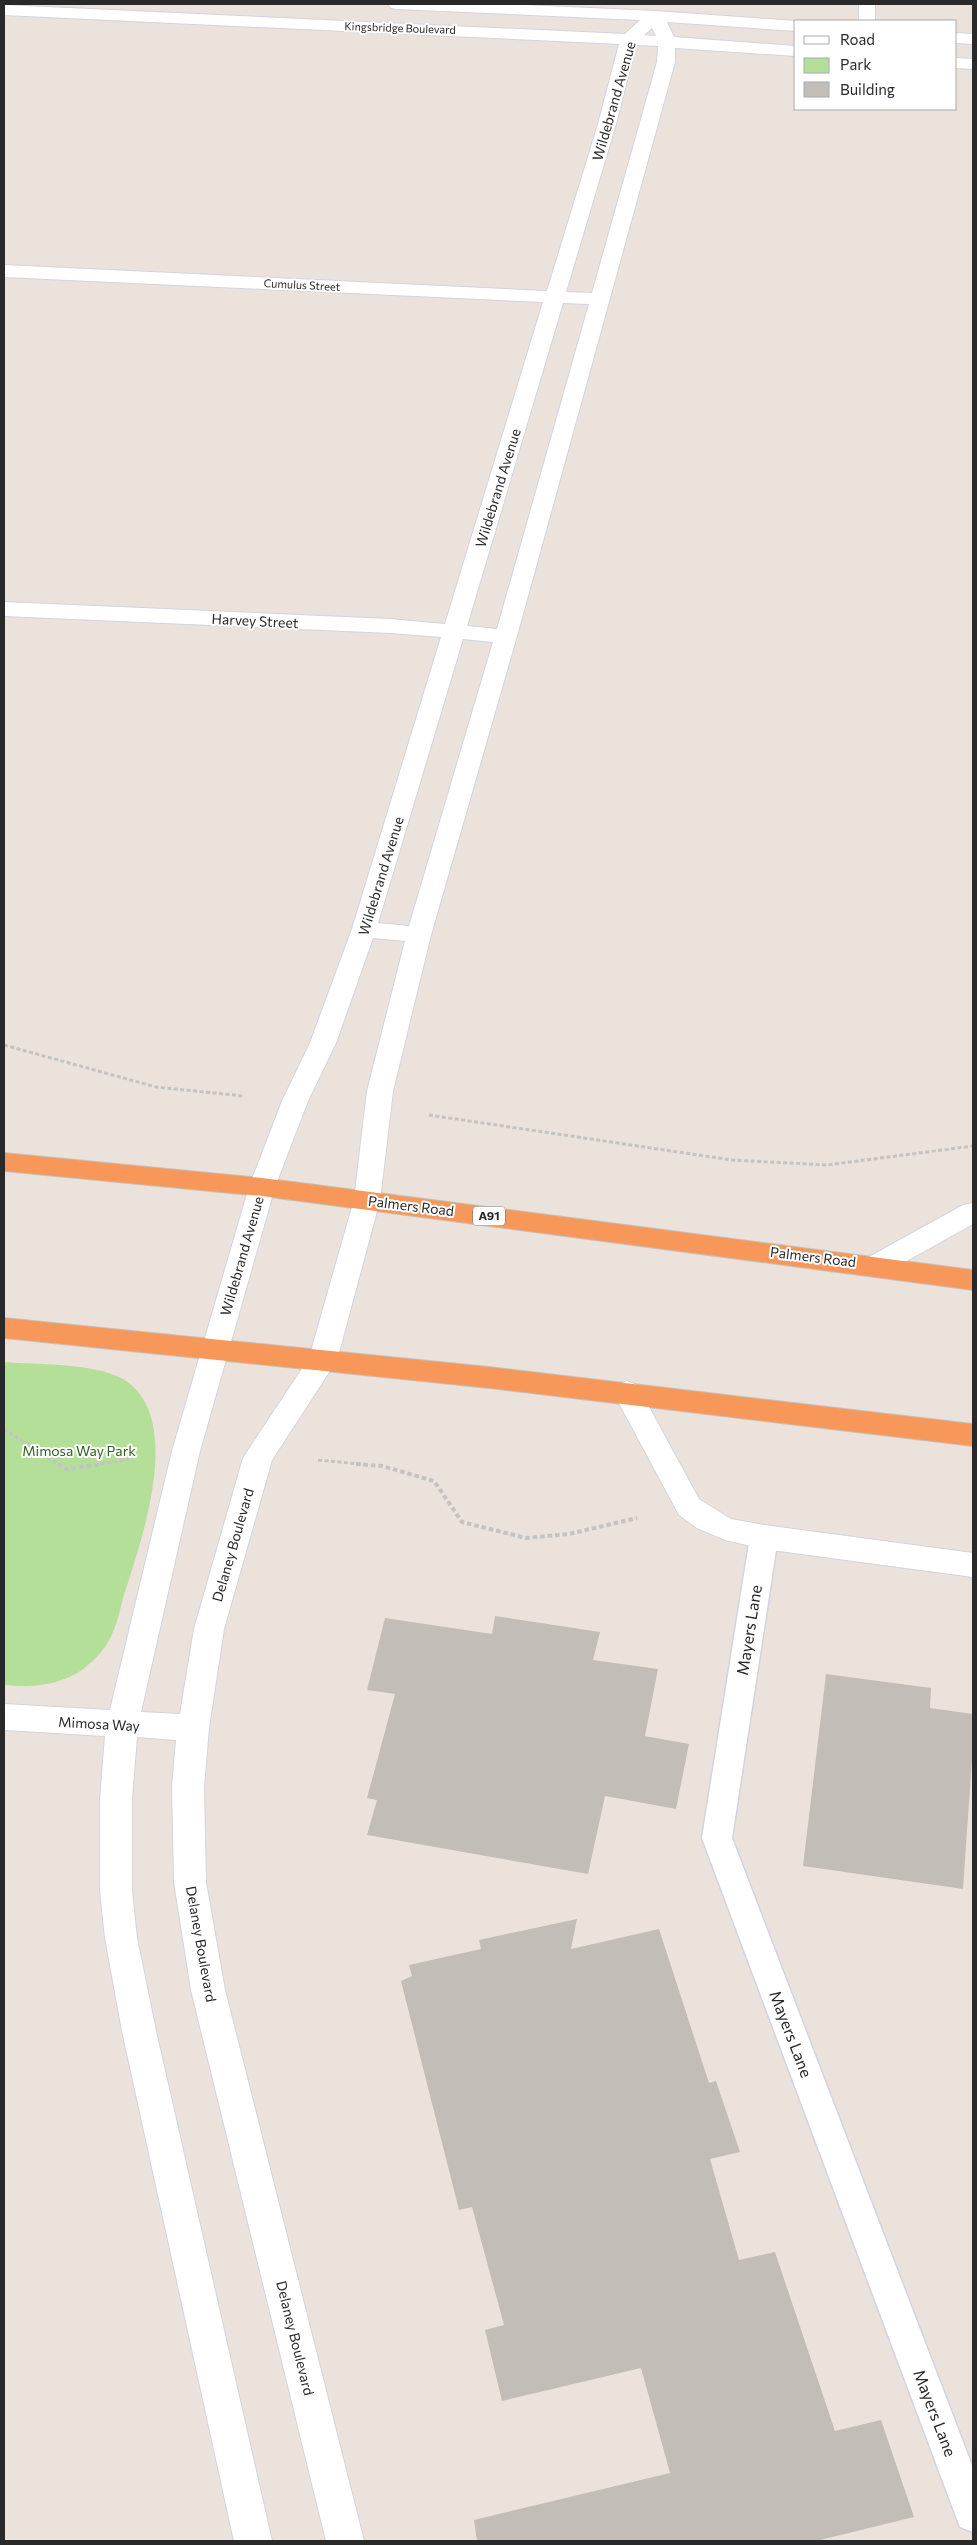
<svg xmlns="http://www.w3.org/2000/svg" width="977" height="2545" viewBox="0 0 977 2545" font-family="Commissioner,sans-serif">
	<style>
		.green { fill: #b4df99 }
		.building { fill: #c3bdb8 }
		.lines { fill: none; stroke-linecap: round; stroke-linejoin: round }
		.lane-casing { stroke: #d1d4e1; stroke-width: 3 }
		.street-casing { stroke: #d1d4e1; stroke-width: 2 }
		.highway-casing { stroke: #c3c3c3; stroke-width: 2 }
		.path-far1 { stroke: #c3c3c3; stroke-width: 3; stroke-dasharray: 4 2.5; stroke-linecap: butt }
		.path { stroke: #c3c3c3; stroke-width: 4; stroke-dasharray: 4.5 3; stroke-linecap: butt }
		.lane { fill: #fff; fill-rule: evenodd }
		.street { fill: #fff; fill-rule: evenodd }
		.highway { fill: #f7985a; fill-rule: evenodd }
		.labels { text-anchor: middle; stroke-width: 4; stroke-linejoin: round; paint-order: stroke }
		.far-street-label { font-size: 11px; fill: #292929; stroke: #fff }
		.shield { fill: #fff; stroke: #696969; stroke-width: 1 }
		.shield-label { font-size: 12px; font-weight: bold; fill: #292929 }
		.street-label { font-size: 14px; fill: #292929; stroke: #fff }
		.park-label { font-size: 14px; fill: #2e621d; stroke: #fff }
		.near-street-label { font-size: 16px; fill: #292929; stroke: #fff }
	</style>
	<rect width="100%" height="100%" fill="#ebe3db"/>
	<path class="green" d="M4 1362C38 1365 102 1362 129 1383 141 1393 147 1403 151 1417 166 1469 140 1545 124 1595 120 1608 118 1622 112 1634 108 1645 98 1657 89 1664 67 1685 33 1688 4 1685Z"/>
	<path class="building" d="M495 1616 600 1632 593 1660 658 1669 645 1736 689 1744 676 1809 605 1796 588 1874 367 1835 377 1800 367 1798 395 1694 367 1690 385 1618 492 1634Z
		M826 1674 931 1688 930 1708 973 1714V1745L963 1889 803 1866Z
		M577 1919 571 1949 659 1929 709 2083 716 2081 740 2152 710 2159 739 2260 775 2252 835 2431 881 2420 914 2517 816 2541H477L474 2520 670 2473 641 2368 502 2401 485 2330 504 2325 472 2207 459 2210 401 1981 412 1976 409 1965 481 1949 479 1940Z"/>
	<g class="lines">
		<g class="lane-casing">
			<path id="lane" d="M764 1526 774 1529 778 1537 732 1838 973 2468V2532L960 2527 955 2514 702 1838 750 1537 754 1529Z"/>
		</g>
		<g class="street-casing">
			<path id="street" d="M388 4H502L655 11 796 21H798H796V31L667 22 674 37 796 46V56L675 48V62L517 636 431 935 393 1091 380 1200 337 1360 272 1460 224 1629 209 1728 204 1787 206 1882 225 1990 364 2541H326L191 1990 174 1882 172 1787 176 1740 137 1737 132 1799V1891L137 1938 156 2031 272 2541H234L122 2031 105 1938 100 1891V1799L105 1736 4 1730V1704L110 1710 172 1451 249 1187 282 1101 310 1043 352 929 441 637 390 633 4 616V602L390 619 445 624 543 302 4 277V265L547 291 598 124 619 44 4 15V5L625 34 640 20 397 9 391 8ZM652 28 656 36 644 35ZM636 45 658 46 657 62 592 293 566 292 616 124ZM563 303 589 304 497 629 467 626ZM463 639 493 642 409 926 378 923ZM373 938 405 941 367 1091 354 1200 309 1358 243 1458 194 1629 180 1714 141 1712 200 1451 275 1187 308 1101 336 1043Z
				M859 4H875V21H859Z
				M956 33 973 34V44L956 43Z
				M956 58 973 59V69L956 68Z
				M973 1203V1224L887 1272 877 1275 867 1272 863 1265 867 1258 963 1205Z
				M627 1381 637 1385 699 1499 731 1519 764 1525 973 1553V1577L764 1549 725 1540 697 1528 679 1515 613 1392 617 1385Z"/>
		</g>
		<g class="highway-casing">
			<path id="highway" d="M4 1153 262 1178 973 1270V1290L262 1196 4 1171Z
				M4 1318 489 1367 973 1424V1446L489 1388 4 1338Z"/>
		</g>
		<path class="path-far1" d="M4 1045 156 1087 243 1096
			M429 1115 732 1160 827 1165 973 1146
			M4 1429 60 1465
			M318 1460 370 1465
			M94 1465 131 1459"/>
		<path class="path" d="M58 1464 67 1469 102 1464
			M356 1464 382 1466 434 1481 462 1522 526 1538 569 1534 637 1518"/>
		<use href="#lane" class="lane"/>
		<use href="#street" class="street"/>
		<use href="#highway" class="highway"/>
	</g>
	<g class="labels">
		<g class="far-street-label">
			<text transform="translate(400 28) rotate(2)" y="4">Kingsbridge Boulevard</text>
			<text transform="translate(302 285) rotate(3)" y="4">Cumulus Street</text>
		</g>
		<rect class="shield" x="473" y="1206.5" width="32" height="19" rx="4"/>
		<g class="shield-label">
			<text x="489" y="1220">A91</text>
		</g>
		<g class="street-label">
			<text transform="translate(614 101) rotate(-74)" y="5">Wildebrand Avenue</text>
			<text transform="translate(498 488) rotate(-73)" y="5">Wildebrand Avenue</text>
			<text transform="translate(255 621) rotate(3)" y="5">Harvey Street</text>
			<text transform="translate(381 876) rotate(-73)" y="5">Wildebrand Avenue</text>
			<text transform="translate(411 1206) rotate(7)" y="5">Palmers Road</text>
			<text transform="translate(242 1256) rotate(-74)" y="5">Wildebrand Avenue</text>
			<text transform="translate(813 1257) rotate(7)" y="5">Palmers Road</text>
			<text transform="translate(233 1545) rotate(-74)" y="5">Delaney Boulevard</text>
			<text transform="translate(99 1724) rotate(3)" y="5">Mimosa Way</text>
			<text transform="translate(201 1944) rotate(80)" y="5">Delaney Boulevard</text>
			<text transform="translate(295 2338) rotate(76)" y="5">Delaney Boulevard</text>
		</g>
		<g class="park-label">
			<text x="79" y="1456">Mimosa Way Park</text>
		</g>
		<g class="near-street-label">
			<text transform="translate(749 1630) rotate(-81)" y="6">Mayers Lane</text>
			<text transform="translate(791 2034) rotate(69)" y="6">Mayers Lane</text>
			<text transform="translate(935 2413) rotate(69)" y="6">Mayers Lane</text>
		</g>
	</g>
	<rect width="977" height="2545" fill="none" stroke="#292929" stroke-width="10"/>
	<rect x="794" y="20" width="162" height="90" fill="#ffffff" stroke="#a9a9a9"/>
	<rect x="804" y="36" width="25" height="8" fill="#ffffff" stroke="#a9a9a9"/>
	<text x="840" y="45" font-size="15" fill="#292929">Road</text>
	<rect x="804" y="58" width="25" height="15" fill="#b4df99" stroke="#a9a9a9"/>
	<text x="840" y="70" font-size="15" fill="#292929">Park</text>
	<rect x="804" y="82" width="25" height="15" fill="#c3bdb8" stroke="#a9a9a9"/>
	<text x="840" y="95" font-size="15" fill="#292929">Building</text>
</svg>
